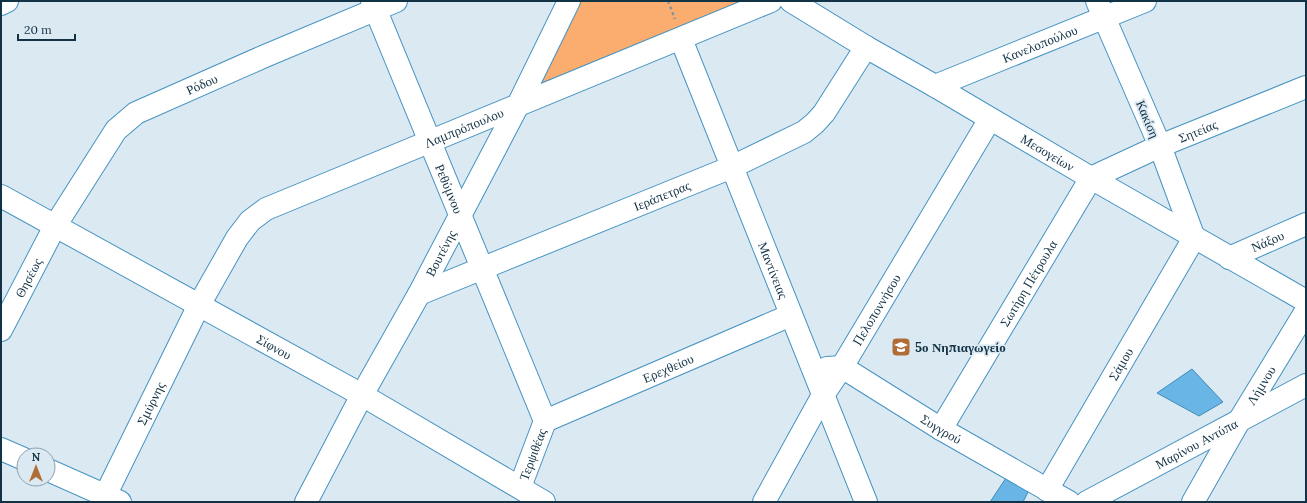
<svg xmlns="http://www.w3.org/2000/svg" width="1307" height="503" viewBox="0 0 1307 503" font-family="Lora,serif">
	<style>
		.green { fill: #fbad6f }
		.building { fill: #69b5e5; stroke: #408cba }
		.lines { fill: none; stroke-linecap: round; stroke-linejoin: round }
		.minor-casing { stroke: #4693c1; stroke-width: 24 }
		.tertiary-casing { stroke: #4693c1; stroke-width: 24 }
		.path { stroke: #8096a4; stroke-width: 2.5; stroke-dasharray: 3 3; stroke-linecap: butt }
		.minor { stroke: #fff; stroke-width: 22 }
		.tertiary { stroke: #fff; stroke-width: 22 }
		.labels { text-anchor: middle; stroke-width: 3.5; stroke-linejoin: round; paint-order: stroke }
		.street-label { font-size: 13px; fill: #123245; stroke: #dbe9f3 }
		.poi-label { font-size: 13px; font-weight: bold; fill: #123245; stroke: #dbe9f3; text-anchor: start }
	</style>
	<rect width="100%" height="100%" fill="#dbe9f3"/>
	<path class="green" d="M575 1H755L527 96Z"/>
	<path class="building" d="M1192 369 1223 402 1199 416 1157 393Z
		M1006 478 1029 490 1023 502H990Z"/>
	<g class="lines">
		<g class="minor-casing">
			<g id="minor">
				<path id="s1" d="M372 1 545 421"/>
				<path id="s2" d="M791 1 866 47 935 86 1091 178 1306 301"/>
				<path id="s3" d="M681 39 866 502"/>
				<path id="s4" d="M935 86 1145 1"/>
				<path id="s5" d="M1 196 362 395 544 502"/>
				<path id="s6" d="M1229 258 1306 224"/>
				<path id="s7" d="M419 294 732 167 804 132 815 123 824 113 866 47"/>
				<path id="s8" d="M1 330 55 226 116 130 136 113 265 56 396 1"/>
				<path id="s9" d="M827 368 842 367 941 429 1069 502"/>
				<path id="s10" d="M545 421 791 315"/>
				<path id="s11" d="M941 429 1091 178 1160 146 1306 87"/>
				<path d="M1 449 24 459"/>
				<path d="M48 470 120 502"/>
				<path id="s12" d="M520 487 545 421"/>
				<path id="s13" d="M1047 490 1194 238 1160 146 1097 1"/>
				<path id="s14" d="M102 502 199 305 237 238 250 221 266 209 771 1"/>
				<path id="s15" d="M306 502 362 395 419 294 518 105 569 1"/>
				<path id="s16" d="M764 502 823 395 842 367 990 119"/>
				<path id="s17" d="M1193 502 1239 421 1306 311"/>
			</g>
		</g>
		<g class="tertiary-casing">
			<g id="tertiary">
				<path d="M1 4 7 1"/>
				<path id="s18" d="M1087 502 1306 385"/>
			</g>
		</g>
		<path class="path" d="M668 1 675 19"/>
		<use href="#minor" class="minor"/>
		<use href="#tertiary" class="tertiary"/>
	</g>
	<defs>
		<g id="school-square" transform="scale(1)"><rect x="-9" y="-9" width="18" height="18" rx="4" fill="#af6e38" stroke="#dbe9f3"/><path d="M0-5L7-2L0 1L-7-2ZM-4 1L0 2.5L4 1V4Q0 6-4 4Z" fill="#fff"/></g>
	</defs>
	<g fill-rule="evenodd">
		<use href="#school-square" x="901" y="347"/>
	</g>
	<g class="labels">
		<g class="street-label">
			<text dy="5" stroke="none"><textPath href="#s4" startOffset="113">Κανελοπούλου</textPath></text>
			<text dy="5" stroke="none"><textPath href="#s8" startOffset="329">Ρόδου</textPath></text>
			<text transform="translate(1148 119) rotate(67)" y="5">Κακίση</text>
			<text dy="5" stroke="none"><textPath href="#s14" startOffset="552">Λαμπρόπουλου</textPath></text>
			<text dy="5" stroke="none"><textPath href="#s11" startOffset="409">Σητείας</textPath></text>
			<text dy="5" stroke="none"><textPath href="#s2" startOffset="298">Μεσογείων</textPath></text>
			<text dy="5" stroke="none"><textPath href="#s1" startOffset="203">Ρεθύμνου</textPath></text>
			<text dy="5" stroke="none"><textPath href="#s7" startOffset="262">Ιεράπετρας</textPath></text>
			<text dy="5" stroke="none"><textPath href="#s6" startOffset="42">Νάξου</textPath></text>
			<text dy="5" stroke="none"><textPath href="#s15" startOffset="283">Βουτένης</textPath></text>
			<text dy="5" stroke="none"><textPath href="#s3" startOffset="249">Μαντίνειας</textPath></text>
			<text dy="5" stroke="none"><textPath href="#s8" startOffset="59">Θησέως</textPath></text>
			<text dy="5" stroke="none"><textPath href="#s11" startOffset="170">Σωτήρη Πέτρουλα</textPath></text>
			<text dy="5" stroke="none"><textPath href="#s16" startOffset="223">Πελοποννήσου</textPath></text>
			<text dy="5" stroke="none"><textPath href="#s5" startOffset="312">Σίφνου</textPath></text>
			<text dy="5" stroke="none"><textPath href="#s13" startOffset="146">Σάμου</textPath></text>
			<text dy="5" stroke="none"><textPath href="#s10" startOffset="134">Ερεχθείου</textPath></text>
			<text dy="5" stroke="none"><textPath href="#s17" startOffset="135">Λήμνου</textPath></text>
			<text dy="5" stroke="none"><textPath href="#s14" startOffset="110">Σμύρνης</textPath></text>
			<text dy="5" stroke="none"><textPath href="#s9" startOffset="132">Συγγρού</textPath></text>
			<text dy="5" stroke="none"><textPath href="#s18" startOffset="124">Μαρίνου Αντύπα</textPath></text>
			<text dy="5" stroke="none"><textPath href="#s12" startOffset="35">Τερψιθέας</textPath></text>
		</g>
		<g class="poi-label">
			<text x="915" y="352">5ο Νηπιαγωγείο</text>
		</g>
	</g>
	<rect width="1307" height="503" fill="none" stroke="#123245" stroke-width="4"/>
	<g transform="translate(36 467)"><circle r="19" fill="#dbe9f3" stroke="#8ba0ad"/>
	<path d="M0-3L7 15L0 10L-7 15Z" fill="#af6e38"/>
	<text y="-6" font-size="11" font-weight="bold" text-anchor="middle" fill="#123245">N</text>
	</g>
	<path d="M18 34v6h57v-6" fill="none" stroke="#123245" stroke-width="2"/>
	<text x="24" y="34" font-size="12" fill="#123245" stroke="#dbe9f3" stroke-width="3" paint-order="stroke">20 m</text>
</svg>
